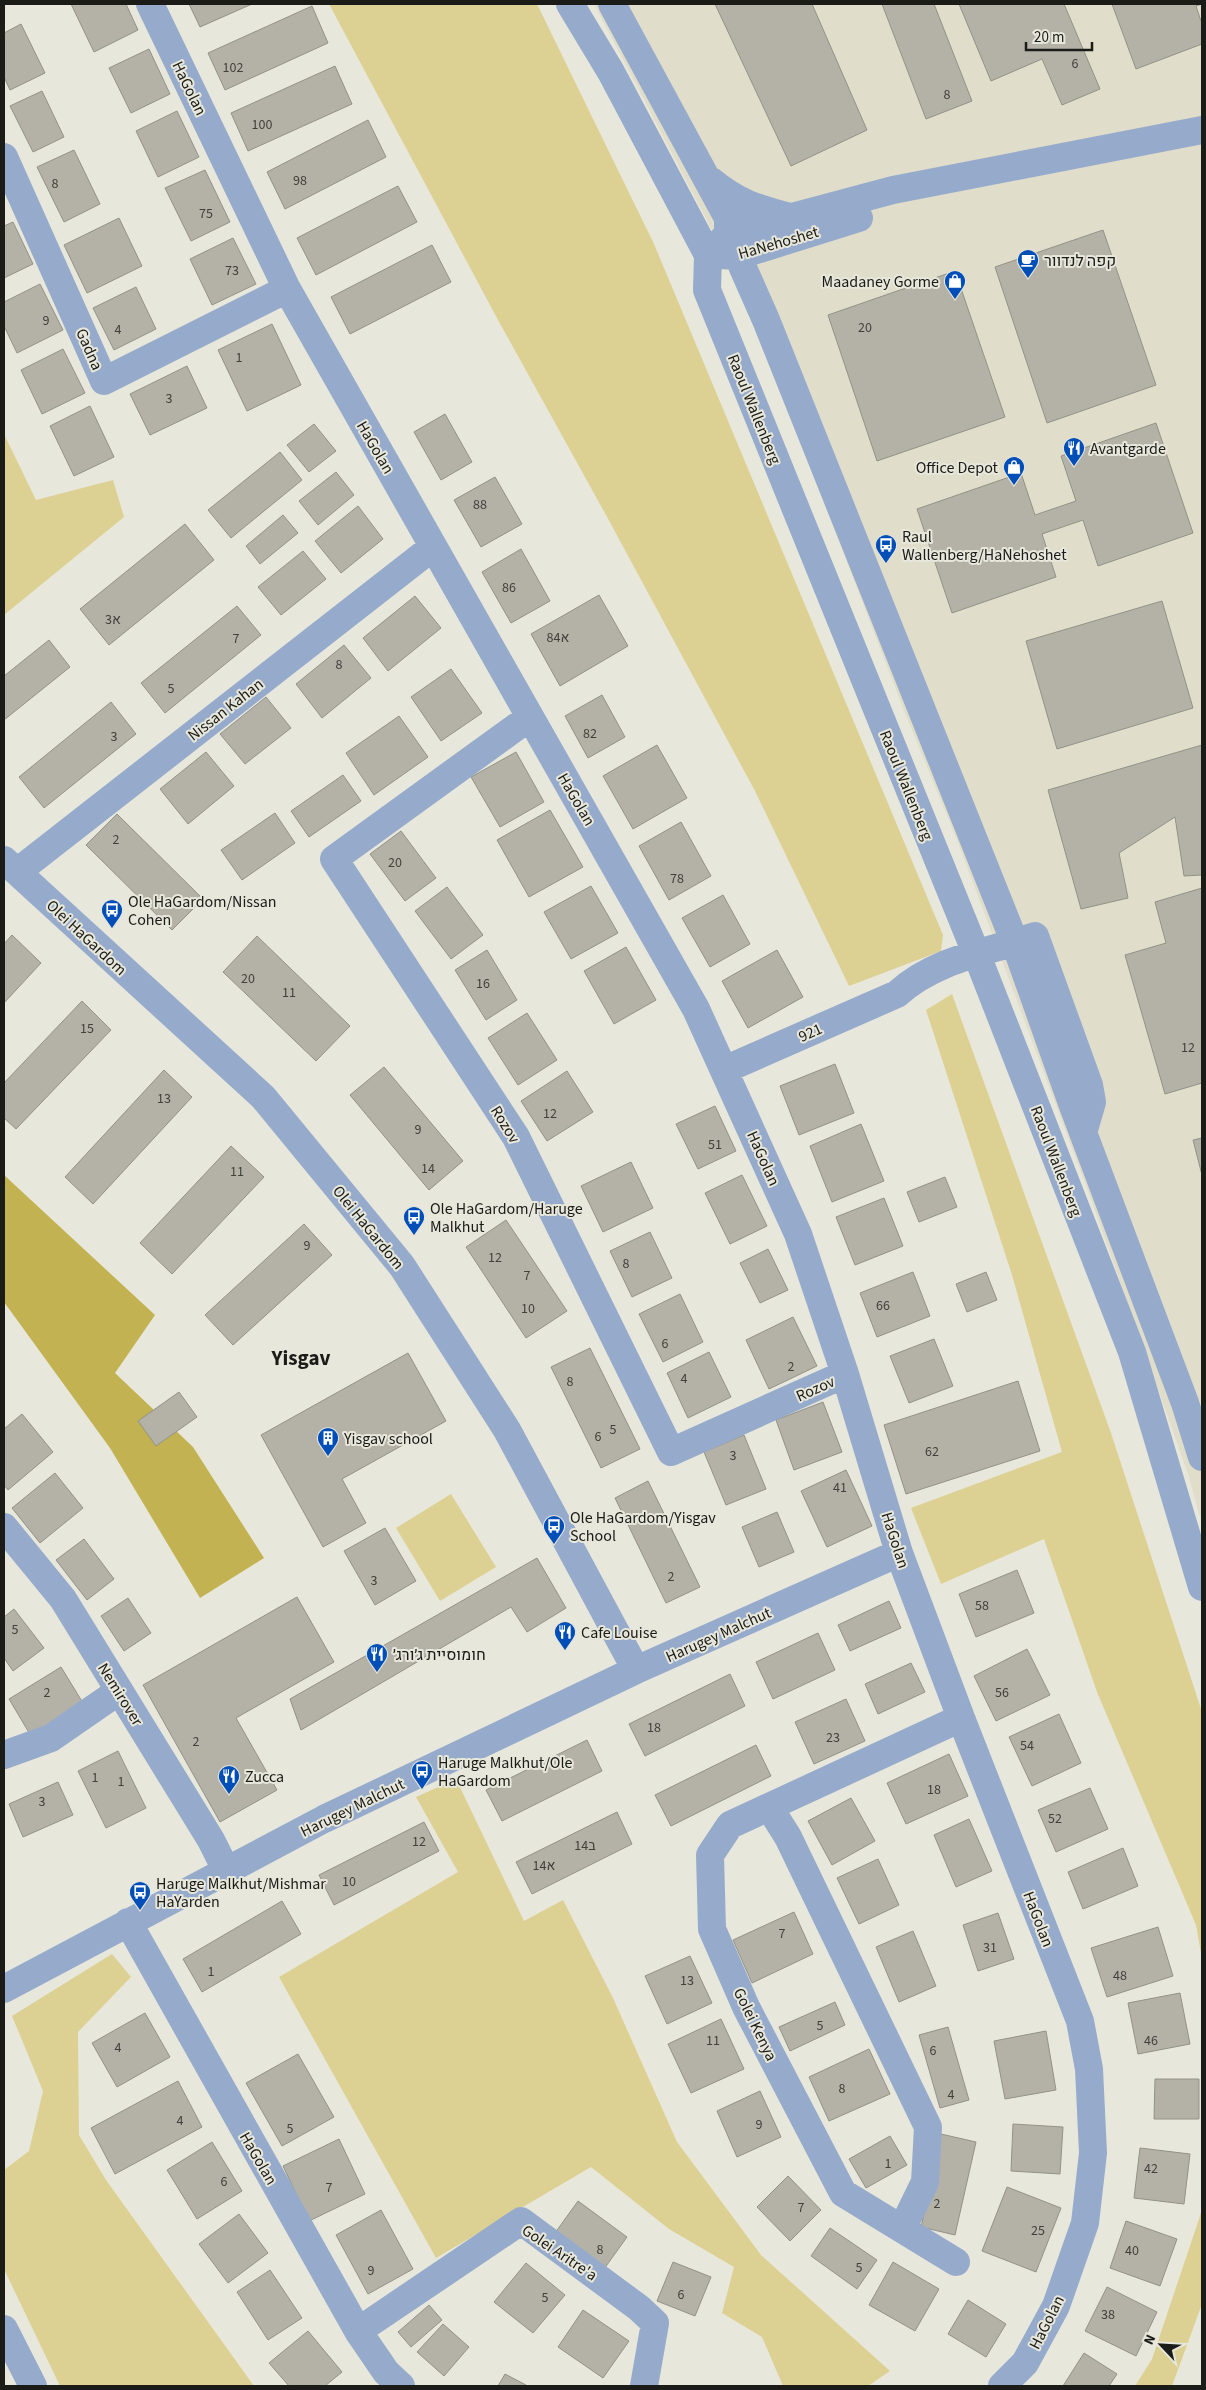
<svg xmlns="http://www.w3.org/2000/svg" width="1206" height="2390" viewBox="0 0 1206 2390" font-family="'Source Sans 3',Heebo,sans-serif">
	<style>
		.built { fill: #e0ddca }
		.green { fill: #dcd192 }
		.forest { fill: #c2b252 }
		.building { fill: #b4b2a7; stroke: #939287 }
		.lines { fill: none; stroke-linecap: round; stroke-linejoin: round }
		.minor { stroke: #96abcc; stroke-width: 28 }
		.labels { text-anchor: middle; stroke-width: 4; stroke-linejoin: round; paint-order: stroke }
		.number-label { font-size: 14px; fill: #41413b }
		.street-label { font-size: 16px; fill: #1b1b17; stroke: #e8e7db }
		.poi-label { font-size: 16px; fill: #1b1b17; stroke: #e8e7db; text-anchor: start }
		.district-label { font-size: 21px; font-weight: bold; fill: #1b1b17; stroke: #e8e7db }
	</style>
	<rect width="100%" height="100%" fill="#e8e7db"/>
	<path class="built" d="M594 4H1202V1524L1188 1474 1088 1191 957 840 905 713 740 284Z"/>
	<path class="green" d="M329 4H537L654 244 943 935 941 951 849 986 755 791 606 515 498 320Z
		M4 434 36 500 113 480 124 517 4 615Z
		M952 994 1111 1433 1202 1712V1959L1196 1925 1097 1692 1044 1539 941 1584 911 1508 1062 1452 1012 1275 926 1010Z
		M451 1494 496 1567 440 1601 396 1528Z
		M456 1779 524 1921 563 1900 613 1998 677 2142 761 2255 890 2371 868 2386H783L762 2337 722 2313 734 2267 669 2229 591 2167 436 2258 279 1977 458 1872 416 1797Z
		M112 1954 131 1977 78 2032 79 2135 106 2180 254 2386H60L4 2269V2170L29 2151 43 2091 12 2016Z
		M1202 2210V2304L1172 2386H1135L1152 2359Z"/>
	<path class="forest" d="M4 1175 155 1315 115 1373 193 1447 264 1558 200 1598 110 1448 4 1302Z"/>
	<path class="building" d="M71 4H126L138 30 94 52Z
		M189 4H252L200 27Z
		M715 4H812L867 130 791 166Z
		M882 4H934L972 101 926 119Z
		M959 4H1064L1100 89 1062 105 1042 59 991 81Z
		M1112 4H1202L1196 6 1202 24V44L1136 69Z
		M312 6 328 43 225 90 208 53Z
		M21 24 45 73 10 90 4 77V33Z
		M149 49 170 94 131 113 109 68Z
		M335 66 352 104 248 151 231 113Z
		M42 91 64 137 33 152 10 106Z
		M177 111 199 157 158 177 136 131Z
		M368 120 386 157 285 209 267 172Z
		M74 150 100 204 64 222 37 167Z
		M205 170 230 222 191 241 165 188Z
		M398 186 417 222 316 275 297 238Z
		M119 218 142 266 87 293 64 245Z
		M13 222 33 264 4 278V226Z
		M1103 230 1156 385 1047 423 995 267Z
		M233 238 256 284 212 305 190 259Z
		M432 245 451 282 350 334 331 297Z
		M955 271 1005 417 877 461 828 315Z
		M40 284 63 330 17 353 4 326V302Z
		M136 287 156 329 114 350 93 308Z
		M272 324 301 385 247 411 218 350Z
		M63 349 85 393 42 414 21 370Z
		M187 366 207 408 150 435 130 394Z
		M90 406 114 457 74 476 50 426Z
		M445 414 472 462 441 480 414 432Z
		M1156 423 1193 533 1098 566 1083 520 1042 534 1056 577 952 613 917 509 1021 473 1035 515 1076 501 1061 456Z
		M314 424 336 451 309 472 287 445Z
		M280 452 302 480 231 538 208 510Z
		M336 472 354 495 318 525 299 501Z
		M495 477 522 524 481 547 454 500Z
		M358 506 383 539 341 573 315 541Z
		M283 515 298 533 260 564 246 546Z
		M185 524 214 560 109 645 80 609Z
		M521 549 550 601 511 623 482 572Z
		M303 551 326 579 281 615 258 587Z
		M599 595 628 646 560 686 531 634Z
		M415 596 441 628 388 671 363 638Z
		M1162 601 1193 708 1057 749 1026 641Z
		M237 606 261 635 165 713 141 683Z
		M49 640 70 667 4 720V676Z
		M344 645 371 678 322 718 296 684Z
		M451 669 482 713 441 741 411 697Z
		M602 695 625 737 588 758 565 716Z
		M266 697 291 728 245 764 220 734Z
		M111 702 136 734 44 808 19 777Z
		M399 716 428 757 374 795 346 753Z
		M657 745 687 798 633 829 603 776Z
		M1202 745V875L1184 876 1175 817 1119 853 1128 898 1081 909 1048 790Z
		M206 752 234 786 188 824 160 789Z
		M516 752 544 802 500 827 471 777Z
		M343 775 361 801 309 837 291 811Z
		M550 810 583 867 529 897 497 840Z
		M275 813 295 843 242 880 221 850Z
		M117 814 203 899 172 930 86 845Z
		M681 822 711 876 669 900 639 846Z
		M401 831 436 878 405 901 370 854Z
		M591 886 618 933 571 959 544 912Z
		M447 887 483 935 451 959 415 911Z
		M1202 888V1083L1165 1094 1125 955 1166 943 1155 902Z
		M723 895 750 944 710 967 682 918Z
		M12 935 41 963 4 1003V944Z
		M257 936 350 1026 316 1061 223 972Z
		M626 947 656 1000 614 1024 584 971Z
		M487 950 517 1000 486 1020 455 970Z
		M777 950 803 997 748 1028 722 981Z
		M82 1001 111 1030 16 1129 4 1118V1083Z
		M527 1013 557 1060 518 1085 488 1038Z
		M835 1064 854 1113 799 1135 780 1086Z
		M384 1067 463 1161 429 1190 350 1095Z
		M164 1070 192 1097 93 1204 65 1177Z
		M567 1071 593 1112 547 1141 521 1101Z
		M715 1106 736 1151 698 1169 676 1124Z
		M861 1124 884 1181 832 1202 810 1146Z
		M1202 1138V1175L1193 1140Z
		M231 1146 264 1177 172 1274 140 1243Z
		M631 1162 653 1208 603 1232 581 1186Z
		M742 1175 767 1226 730 1244 705 1193Z
		M945 1177 957 1207 919 1222 907 1192Z
		M884 1198 903 1246 855 1265 836 1217Z
		M506 1220 567 1311 526 1338 466 1247Z
		M304 1224 332 1255 233 1345 205 1315Z
		M650 1232 672 1278 632 1297 610 1251Z
		M768 1249 788 1290 760 1303 740 1263Z
		M913 1272 930 1316 877 1337 860 1293Z
		M986 1272 997 1300 967 1312 956 1284Z
		M680 1294 703 1342 663 1362 639 1314Z
		M793 1317 817 1366 769 1389 746 1340Z
		M934 1339 953 1386 909 1403 890 1356Z
		M590 1348 640 1449 601 1468 551 1367Z
		M709 1352 731 1397 688 1418 667 1373Z
		M408 1353 446 1421 342 1479 366 1523 323 1547 261 1435Z
		M1018 1381 1040 1451 906 1494 884 1425Z
		M179 1392 197 1417 156 1446 138 1421Z
		M823 1402 842 1452 794 1470 776 1420Z
		M22 1414 53 1452 8 1490 4 1485V1429Z
		M744 1435 766 1489 726 1505 704 1452Z
		M846 1470 872 1526 827 1547 801 1491Z
		M55 1473 83 1508 40 1543 12 1508Z
		M648 1481 700 1587 666 1603 615 1498Z
		M777 1512 794 1552 759 1567 742 1527Z
		M385 1528 416 1581 375 1605 344 1551Z
		M84 1539 114 1579 87 1600 56 1560Z
		M537 1558 566 1608 527 1632 511 1607 301 1730 290 1699Z
		M1017 1570 1034 1613 976 1637 959 1594Z
		M297 1597 334 1662 236 1718 277 1790 220 1822 143 1685Z
		M128 1598 151 1633 124 1651 101 1616Z
		M889 1601 901 1628 850 1651 838 1625Z
		M14 1609 44 1648 13 1671 4 1658V1617Z
		M818 1633 835 1670 773 1699 756 1662Z
		M1027 1649 1050 1695 996 1721 974 1676Z
		M911 1663 925 1692 878 1714 865 1684Z
		M61 1667 83 1703 31 1736 9 1699Z
		M730 1674 745 1706 645 1756 629 1724Z
		M846 1699 865 1741 814 1764 795 1722Z
		M1059 1714 1081 1763 1032 1786 1009 1737Z
		M587 1740 602 1771 502 1821 486 1790Z
		M756 1745 771 1776 671 1826 655 1795Z
		M118 1751 146 1808 106 1828 78 1771Z
		M949 1754 968 1796 906 1824 887 1783Z
		M58 1782 73 1815 23 1837 9 1804Z
		M1090 1788 1108 1829 1056 1852 1038 1810Z
		M851 1798 875 1841 832 1865 808 1821Z
		M617 1812 632 1844 532 1894 516 1862Z
		M969 1819 992 1871 956 1887 934 1835Z
		M424 1822 439 1851 334 1905 319 1875Z
		M1123 1848 1138 1886 1083 1909 1068 1872Z
		M878 1859 899 1905 859 1924 837 1878Z
		M282 1901 301 1934 202 1992 183 1959Z
		M794 1912 813 1954 752 1983 733 1940Z
		M998 1913 1014 1959 978 1971 963 1925Z
		M1158 1927 1173 1976 1107 1997 1091 1948Z
		M913 1931 936 1986 899 2002 876 1947Z
		M690 1956 712 2003 667 2024 645 1976Z
		M1180 1993 1190 2044 1138 2054 1128 2003Z
		M835 2002 845 2025 790 2051 779 2027Z
		M145 2013 170 2057 117 2087 92 2043Z
		M721 2019 744 2069 691 2093 668 2044Z
		M948 2027 969 2100 940 2108 919 2035Z
		M1046 2031 1056 2090 1005 2099 994 2041Z
		M869 2049 890 2094 829 2121 809 2077Z
		M298 2054 334 2117 282 2146 246 2083Z
		M1155 2079H1199V2119H1154Z
		M178 2081 202 2127 115 2174 91 2128Z
		M760 2091 781 2137 737 2157 717 2111Z
		M1013 2124 1063 2127 1060 2174 1011 2171Z
		M941 2134 976 2142 955 2235 921 2227Z
		M890 2136 907 2165 866 2188 849 2159Z
		M339 2139 365 2194 309 2221 283 2166Z
		M212 2142 242 2191 197 2219 167 2170Z
		M1140 2148 1190 2154 1184 2204 1134 2198Z
		M788 2176 821 2210 790 2241 757 2207Z
		M1007 2187 1061 2208 1036 2272 982 2251Z
		M578 2201 627 2237 604 2269 555 2233Z
		M381 2210 413 2269 368 2294 336 2235Z
		M239 2214 268 2253 228 2283 199 2244Z
		M1126 2221 1177 2239 1160 2286 1110 2268Z
		M830 2228 877 2260 857 2289 811 2256Z
		M673 2262 711 2277 695 2316 657 2301Z
		M893 2262 939 2289 915 2331 869 2305Z
		M526 2263 565 2295 533 2333 494 2302Z
		M270 2270 302 2318 268 2340 237 2292Z
		M1107 2287 1157 2312 1136 2356 1085 2331Z
		M968 2300 1006 2324 986 2357 948 2334Z
		M429 2305 442 2320 411 2347 398 2332Z
		M583 2310 629 2341 603 2378 558 2347Z
		M443 2324 469 2347 444 2376 417 2352Z
		M308 2331 342 2372 325 2386H289L269 2363Z
		M1084 2353 1117 2374 1109 2386H1063Z
		M505 2374 526 2385 525 2386H498Z"/>
	<g class="lines">
		<path class="minor" d="M150 4 287 289 696 1009 798 1234 845 1374 899 1553 961 1718 1080 2021 1089 2069 1093 2153 1085 2223 1056 2306 1025 2363 1002 2386
			M570 4 611 72 708 255 707 290 982 968 1132 1352 1202 1587
			M612 4 728 218V234L766 320 1015 943 1073 1106 1185 1403 1202 1457
			M4 157 104 381 287 289
			M710 180C738 203 756 208 790 217
			M716 247 728 234 893 190 1202 130
			M720 255 737 256 859 218
			M530 717 334 859 516 1137 671 1452 845 1374
			M4 860 263 1097 402 1266 507 1430 636 1670
			M17 872 433 547
			M724 1070 897 994C935 959 988 952 1035 936L1089 1085 1092 1102 1083 1133
			M4 1527 63 1599 211 1840 226 1870
			M4 1755 51 1738 119 1691
			M769 1807 788 1837 928 2127 925 2182 902 2229
			M128 1922 358 2331 386 2372 401 2386
			M4 1989 324 1819 636 1670 899 1553
			M956 2262 843 2193 746 2007 712 1929 710 1855 730 1825 961 1718
			M4 2329 33 2386
			M358 2331 521 2221 639 2308 655 2323 644 2386"/>
	</g>
	<defs>
		<g id="cafe-pin" transform="scale(1.125)"><path d="M0 17L-7.5 6A9.5 9.5 0 1 1 7.5 6Z" fill="#004eb8" stroke="#e8e7db"/><path d="M-5.5-4.5H6V0H3Q3 3.5 0 3.5H-2.5Q-5.5 3.5-5.5 0ZM3-3.2v2h1.7v-2ZM-6 4.5H4V6H-6Z" fill="#fff"/></g>
		<g id="shop-pin" transform="scale(1.125)"><path d="M0 17L-7.5 6A9.5 9.5 0 1 1 7.5 6Z" fill="#004eb8" stroke="#e8e7db"/><path d="M-5-2.5h2.3a2.7 3.5 0 0 1 5.4 0H5L5.5 6h-11ZM-1.5-2.5h3a1.5 2.3 0 0 0-3 0Z" fill="#fff"/></g>
		<g id="restaurant-pin" transform="scale(1.125)"><path d="M0 17L-7.5 6A9.5 9.5 0 1 1 7.5 6Z" fill="#004eb8" stroke="#e8e7db"/><path d="M-5-6h1v4h1v-4h1v4h1v-4h1v5L-1.5 .5V6h-2V.5L-5-1ZM5-6V6H3V1.5H1.5Q1.5-4 5-6Z" fill="#fff"/></g>
		<g id="bus-pin" transform="scale(1.125)"><path d="M0 17L-7.5 6A9.5 9.5 0 1 1 7.5 6Z" fill="#004eb8" stroke="#e8e7db"/><path d="M-5-6H5V4H4V6H2V4H-2V6H-4V4H-5ZM-3.5-4V0h7V-4ZM-3.5 1.2v1.5H-2V1.2ZM2 1.2v1.5H3.5V1.2Z" fill="#fff"/></g>
		<g id="building-pin" transform="scale(1.125)"><path d="M0 17L-7.5 6A9.5 9.5 0 1 1 7.5 6Z" fill="#004eb8" stroke="#e8e7db"/><path d="M-4-6H4V6H1V3H-1V6H-4ZM-2.5-4.3h1.7v1.8h-1.7ZM.8-4.3h1.7v1.8H.8ZM-2.5-1h1.7V.8h-1.7ZM.8-1h1.7V.8H.8Z" fill="#fff"/></g>
	</defs>
	<g fill-rule="evenodd">
		<use href="#cafe-pin" x="1028" y="260"/>
		<use href="#shop-pin" x="955" y="281"/>
		<use href="#restaurant-pin" x="1074" y="448"/>
		<use href="#shop-pin" x="1014" y="467"/>
		<use href="#bus-pin" x="886" y="545"/>
		<use href="#bus-pin" x="112" y="910"/>
		<use href="#bus-pin" x="414" y="1217"/>
		<use href="#building-pin" x="328" y="1438"/>
		<use href="#bus-pin" x="554" y="1526"/>
		<use href="#restaurant-pin" x="565" y="1632"/>
		<use href="#restaurant-pin" x="377" y="1654"/>
		<use href="#bus-pin" x="422" y="1771"/>
		<use href="#restaurant-pin" x="229" y="1776"/>
		<use href="#bus-pin" x="140" y="1892"/>
	</g>
	<g class="labels">
		<g class="number-label">
			<text x="1075" y="68">6</text>
			<text x="233" y="72">102</text>
			<text x="947" y="99">8</text>
			<text x="262" y="129">100</text>
			<text x="300" y="185">98</text>
			<text x="55" y="188">8</text>
			<text x="206" y="218">75</text>
			<text x="232" y="275">73</text>
			<text x="46" y="325">9</text>
			<text x="865" y="332">20</text>
			<text x="118" y="334">4</text>
			<text x="239" y="362">1</text>
			<text x="169" y="403">3</text>
			<text x="480" y="509">88</text>
			<text x="509" y="592">86</text>
			<text x="113" y="624">3א</text>
			<text x="558" y="642">84א</text>
			<text x="236" y="643">7</text>
			<text x="339" y="669">8</text>
			<text x="171" y="693">5</text>
			<text x="590" y="738">82</text>
			<text x="114" y="741">3</text>
			<text x="116" y="844">2</text>
			<text x="395" y="867">20</text>
			<text x="677" y="883">78</text>
			<text x="248" y="983">20</text>
			<text x="483" y="988">16</text>
			<text x="289" y="997">11</text>
			<text x="87" y="1033">15</text>
			<text x="1188" y="1052">12</text>
			<text x="164" y="1103">13</text>
			<text x="550" y="1118">12</text>
			<text x="418" y="1134">9</text>
			<text x="715" y="1149">51</text>
			<text x="428" y="1173">14</text>
			<text x="237" y="1176">11</text>
			<text x="307" y="1250">9</text>
			<text x="495" y="1262">12</text>
			<text x="626" y="1268">8</text>
			<text x="527" y="1280">7</text>
			<text x="883" y="1310">66</text>
			<text x="528" y="1313">10</text>
			<text x="665" y="1348">6</text>
			<text x="791" y="1371">2</text>
			<text x="684" y="1383">4</text>
			<text x="570" y="1386">8</text>
			<text x="613" y="1434">5</text>
			<text x="598" y="1441">6</text>
			<text x="932" y="1456">62</text>
			<text x="733" y="1460">3</text>
			<text x="840" y="1492">41</text>
			<text x="671" y="1581">2</text>
			<text x="374" y="1585">3</text>
			<text x="982" y="1610">58</text>
			<text x="15" y="1634">5</text>
			<text x="47" y="1697">2</text>
			<text x="1002" y="1697">56</text>
			<text x="654" y="1732">18</text>
			<text x="833" y="1742">23</text>
			<text x="196" y="1746">2</text>
			<text x="1027" y="1750">54</text>
			<text x="95" y="1782">1</text>
			<text x="121" y="1786">1</text>
			<text x="934" y="1794">18</text>
			<text x="42" y="1806">3</text>
			<text x="1055" y="1823">52</text>
			<text x="419" y="1846">12</text>
			<text x="585" y="1850">14ב</text>
			<text x="544" y="1870">14א</text>
			<text x="349" y="1886">10</text>
			<text x="782" y="1938">7</text>
			<text x="990" y="1952">31</text>
			<text x="211" y="1976">1</text>
			<text x="1120" y="1980">48</text>
			<text x="687" y="1985">13</text>
			<text x="820" y="2030">5</text>
			<text x="713" y="2045">11</text>
			<text x="1151" y="2045">46</text>
			<text x="118" y="2052">4</text>
			<text x="933" y="2055">6</text>
			<text x="842" y="2093">8</text>
			<text x="951" y="2099">4</text>
			<text x="180" y="2125">4</text>
			<text x="759" y="2129">9</text>
			<text x="290" y="2133">5</text>
			<text x="888" y="2168">1</text>
			<text x="1151" y="2173">42</text>
			<text x="224" y="2186">6</text>
			<text x="329" y="2192">7</text>
			<text x="937" y="2208">2</text>
			<text x="801" y="2212">7</text>
			<text x="1038" y="2235">25</text>
			<text x="600" y="2254">8</text>
			<text x="1132" y="2255">40</text>
			<text x="859" y="2272">5</text>
			<text x="371" y="2275">9</text>
			<text x="681" y="2299">6</text>
			<text x="545" y="2302">5</text>
			<text x="1108" y="2319">38</text>
		</g>
		<g class="street-label">
			<text transform="translate(190 88) rotate(64)" y="6">HaGolan</text>
			<text transform="translate(778 242) rotate(-16)" y="6">HaNehoshet</text>
			<text transform="translate(90 349) rotate(66)" y="6">Gadna</text>
			<text transform="translate(755 409) rotate(68)" y="6">Raoul Wallenberg</text>
			<text transform="translate(376 447) rotate(60)" y="6">HaGolan</text>
			<text transform="translate(225 709) rotate(-38)" y="6">Nissan Kahan</text>
			<text transform="translate(907 785) rotate(68)" y="6">Raoul Wallenberg</text>
			<text transform="translate(577 799) rotate(60)" y="6">HaGolan</text>
			<text transform="translate(87 937) rotate(43)" y="6">Olei HaGardom</text>
			<text transform="translate(810 1032) rotate(-24)" y="6">921</text>
			<text transform="translate(506 1124) rotate(58)" y="6">Rozov</text>
			<text transform="translate(764 1158) rotate(66)" y="6">HaGolan</text>
			<text transform="translate(1057 1161) rotate(69)" y="6">Raoul Wallenberg</text>
			<text transform="translate(369 1227) rotate(51)" y="6">Olei HaGardom</text>
			<text transform="translate(815 1388) rotate(-24)" y="6">Rozov</text>
			<text transform="translate(896 1540) rotate(72)" y="6">HaGolan</text>
			<text transform="translate(718 1634) rotate(-24)" y="6">Harugey Malchut</text>
			<text transform="translate(121 1694) rotate(58)" y="6">Nemirover</text>
			<text transform="translate(352 1807) rotate(-26)" y="6">Harugey Malchut</text>
			<text transform="translate(1039 1919) rotate(69)" y="6">HaGolan</text>
			<text transform="translate(756 2024) rotate(64)" y="6">Golei Kenya</text>
			<text transform="translate(259 2158) rotate(60)" y="6">HaGolan</text>
			<text transform="translate(560 2252) rotate(34)" y="6">Golei Aritre'a</text>
			<text transform="translate(1046 2322) rotate(-63)" y="6">HaGolan</text>
		</g>
		<g class="poi-label">
			<text x="1044" y="266">קפה לנדוור</text>
			<text x="939" y="287" text-anchor="end">Maadaney Gorme</text>
			<text x="1090" y="454">Avantgarde</text>
			<text x="998" y="473" text-anchor="end">Office Depot</text>
			<text x="902" y="542">Raul<tspan x="902" dy="18">Wallenberg/HaNehoshet</tspan></text>
			<text x="128" y="907">Ole HaGardom/Nissan<tspan x="128" dy="18">Cohen</tspan></text>
			<text x="430" y="1214">Ole HaGardom/Haruge<tspan x="430" dy="18">Malkhut</tspan></text>
			<text x="344" y="1444">Yisgav school</text>
			<text x="570" y="1523">Ole HaGardom/Yisgav<tspan x="570" dy="18">School</tspan></text>
			<text x="581" y="1638">Cafe Louise</text>
			<text x="393" y="1660">חומוסיית ג׳ורג׳</text>
			<text x="438" y="1768">Haruge Malkhut/Ole<tspan x="438" dy="18">HaGardom</tspan></text>
			<text x="245" y="1782">Zucca</text>
			<text x="156" y="1889">Haruge Malkhut/Mishmar<tspan x="156" dy="18">HaYarden</tspan></text>
		</g>
		<g class="district-label">
			<text x="301" y="1365">Yisgav</text>
		</g>
	</g>
	<rect width="1206" height="2390" fill="none" stroke="#1b1b17" stroke-width="10"/>
	<g transform="translate(1161 2345) rotate(295)" stroke="#e8e7db" stroke-width="4" paint-order="stroke">
	<path d="M0-4L9 19L0 12L-9 19Z" fill="#1b1b17"/>
	<text y="-8" font-size="14" font-weight="bold" text-anchor="middle" fill="#1b1b17">N</text>
	</g>
	<path d="M1026 42v8h66v-8" fill="none" stroke="#1b1b17" stroke-width="2.5"/>
	<text x="1034" y="42" font-size="15" fill="#1b1b17" stroke="#e8e7db" stroke-width="4" paint-order="stroke">20 m</text>
</svg>
